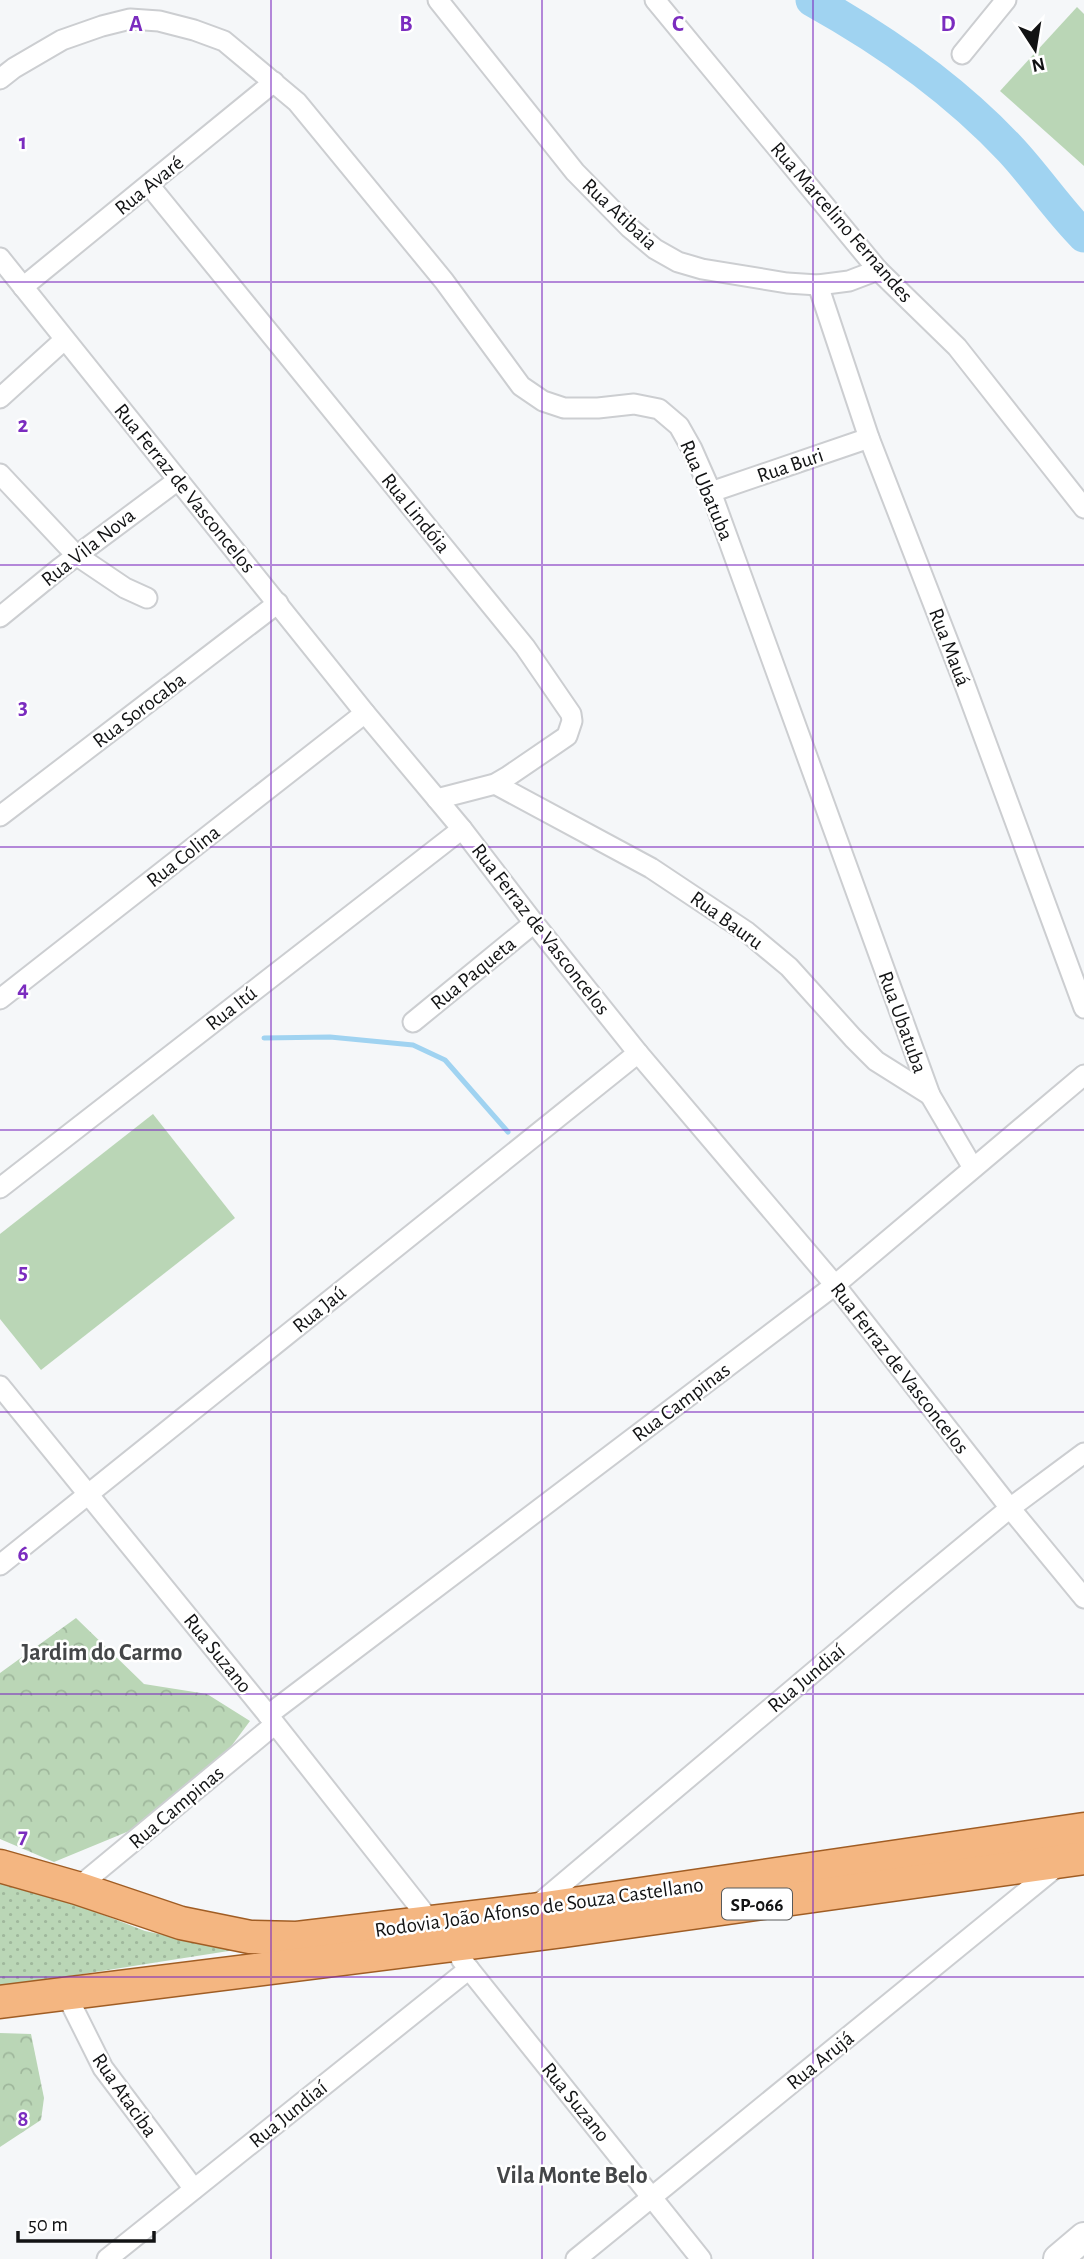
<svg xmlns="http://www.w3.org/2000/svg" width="1084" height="2259" font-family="'Alegreya Sans',sans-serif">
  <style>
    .grass { fill: url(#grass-dots) }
    .forest { fill: url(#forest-crowns) }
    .park { fill: #bad6b6 }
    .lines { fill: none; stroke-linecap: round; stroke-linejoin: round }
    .stream { stroke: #a0d3f1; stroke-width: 5 }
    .river { stroke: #a0d3f1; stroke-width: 33 }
    .street-casing { stroke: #ccced1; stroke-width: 23 }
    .secondary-casing { stroke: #ccced1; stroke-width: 32 }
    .primary-casing { stroke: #a05d24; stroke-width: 35 }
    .street { stroke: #fff; stroke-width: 19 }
    .secondary { stroke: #fff; stroke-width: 28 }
    .primary { stroke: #f4b681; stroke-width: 32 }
    .grid { fill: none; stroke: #7b2cbf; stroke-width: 2; stroke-opacity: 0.55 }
    .labels { text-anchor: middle; stroke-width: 5; stroke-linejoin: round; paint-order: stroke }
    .shield { fill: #fff; stroke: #595a5a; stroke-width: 2 }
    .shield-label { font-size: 19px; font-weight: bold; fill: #121314 }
    .street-label { font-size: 21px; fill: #121314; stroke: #fff }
    .quarter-label { font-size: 24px; font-weight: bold; fill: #444648; stroke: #fff }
    .grid-label { font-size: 23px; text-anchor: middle; font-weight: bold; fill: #7b2cbf; stroke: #fff; stroke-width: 5; stroke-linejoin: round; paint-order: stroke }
  </style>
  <defs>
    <pattern id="grass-dots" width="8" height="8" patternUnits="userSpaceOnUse" patternTransform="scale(1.75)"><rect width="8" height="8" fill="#bad6b6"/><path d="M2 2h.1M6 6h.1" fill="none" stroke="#9fb79c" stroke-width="1.8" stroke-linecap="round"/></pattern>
    <pattern id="forest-crowns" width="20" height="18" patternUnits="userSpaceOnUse" patternTransform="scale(1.75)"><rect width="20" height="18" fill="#bad6b6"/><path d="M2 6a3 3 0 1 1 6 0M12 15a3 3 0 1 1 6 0" fill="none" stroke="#9fb79c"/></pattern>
  </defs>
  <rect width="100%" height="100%" fill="#f5f7f9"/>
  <!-- grass -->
  <path class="grass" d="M0,1878L47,1893L145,1931L235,1950L0,1987Z"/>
  <!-- forest -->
  <g class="forest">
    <path d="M76,1618L144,1684L207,1694L250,1721L212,1772L151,1822L54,1862L0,1839V1673Z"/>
    <path d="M0,2033L31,2034L44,2098L41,2120L0,2147Z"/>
  </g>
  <!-- park -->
  <g class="park">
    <path d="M1077,7L1084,14V166L1000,91Z"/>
    <path d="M153,1114L235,1218L41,1370L0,1319V1234Z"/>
  </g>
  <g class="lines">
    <!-- stream -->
    <path class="stream" d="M264,1038L330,1037L413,1045L445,1060L508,1132"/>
    <!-- river -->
    <path class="river" d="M812,0C884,40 955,90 1011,150C1037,178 1058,210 1084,236"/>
    <defs>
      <g id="street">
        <path d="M438,0L575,172L630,228L655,249L678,262L702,269L787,283L818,285L849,281L878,270"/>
        <path d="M655,0L878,270L957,347L1084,508"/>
        <path d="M962,54L1006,0"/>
        <path d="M0,79L14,68L62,40L102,26L130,19L159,21L194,30L224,41L297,102L444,281L521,386L543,401L564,408H598L634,404L659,409L679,426L692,449L711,492L930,1095L973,1168"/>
        <path d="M149,185L525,647L571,714L572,721L567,736L507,777L495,784L437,799"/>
        <path d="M0,258L365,713L462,829L534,923L638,1053L835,1285L1010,1508L1084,1598"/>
        <path d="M818,285L869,438L963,680L1084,1008"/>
        <path d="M23,287L274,82"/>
        <path d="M0,398L64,340"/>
        <path d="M0,474L76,555L125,588L147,598"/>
        <path d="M711,492L869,438"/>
        <path d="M0,617L60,568L178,480"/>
        <path d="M495,784L651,868L747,932L789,967L853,1038L876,1061L930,1095"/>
        <path d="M0,816L278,603"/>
        <path d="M0,999L365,713"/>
        <path d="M413,1022L534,923"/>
        <path d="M0,1188L462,829"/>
        <path d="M0,1386L268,1715L432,1923"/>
        <path d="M0,1565L638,1053"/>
        <path d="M268,1715L835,1285L1084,1075"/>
        <path d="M77,1888L274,1725"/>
        <path d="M535,1907L906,1594L1010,1508L1084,1453"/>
        <path d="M461,1959L701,2259"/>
        <path d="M66,1994L103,2068L194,2189"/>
        <path d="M107,2259L469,1969"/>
        <path d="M576,2259L1060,1864"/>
      </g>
      <path id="secondary" d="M1058,2259L1084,2237"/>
      <g id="primary">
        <path d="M0,1866L77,1888L181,1923L250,1937L297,1938L532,1910L1084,1829"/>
        <path d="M0,2002L564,1931L1084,1858"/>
      </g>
    </defs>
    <!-- street casing -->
    <use href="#street" class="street-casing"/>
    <!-- secondary casing -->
    <use href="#secondary" class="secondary-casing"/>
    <!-- primary casing -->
    <use href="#primary" class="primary-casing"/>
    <!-- street -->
    <use href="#street" class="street"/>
    <!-- secondary -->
    <use href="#secondary" class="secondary"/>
    <!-- primary -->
    <use href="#primary" class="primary"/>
  </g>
  <!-- grid -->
  <path class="grid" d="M271,0V2259M542,0V2259M813,0V2259M0,282H1084M0,565H1084M0,847H1084M0,1130H1084M0,1412H1084M0,1694H1084M0,1977H1084"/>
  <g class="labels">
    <!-- shield labels -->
    <rect class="shield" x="722" y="1888.5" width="70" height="31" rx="5"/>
    <g class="shield-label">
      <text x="757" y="1911">SP-066</text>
    </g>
    <!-- street labels -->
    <g class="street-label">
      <text transform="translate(149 185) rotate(-39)" y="7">Rua Avaré</text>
      <text transform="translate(620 214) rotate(43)" y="7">Rua Atibaia</text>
      <text transform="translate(842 222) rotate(49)" y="7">Rua Marcelino Fernandes</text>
      <text transform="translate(790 465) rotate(-19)" y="7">Rua Buri</text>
      <text transform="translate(185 488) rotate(51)" y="7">Rua Ferraz de Vasconcelos</text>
      <text transform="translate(707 490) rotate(67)" y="7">Rua Ubatuba</text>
      <text transform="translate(416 513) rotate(51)" y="7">Rua Lindóia</text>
      <text transform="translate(88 547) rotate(-38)" y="7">Rua Vila Nova</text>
      <text transform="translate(950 647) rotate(69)" y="7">Rua Mauá</text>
      <text transform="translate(139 710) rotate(-37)" y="7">Rua Sorocaba</text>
      <text transform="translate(183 856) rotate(-38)" y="7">Rua Colina</text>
      <text transform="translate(727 920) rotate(36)" y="7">Rua Bauru</text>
      <text transform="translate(541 929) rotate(52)" y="7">Rua Ferraz de Vasconcelos</text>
      <text transform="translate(473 973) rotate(-39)" y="7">Rua Paqueta</text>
      <text transform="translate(231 1008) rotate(-38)" y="7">Rua Itú</text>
      <text transform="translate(903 1022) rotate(70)" y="7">Rua Ubatuba</text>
      <text transform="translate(319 1309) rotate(-39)" y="7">Rua Jaú</text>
      <text transform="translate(900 1368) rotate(52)" y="7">Rua Ferraz de Vasconcelos</text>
      <text transform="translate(681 1402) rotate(-37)" y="7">Rua Campinas</text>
      <text transform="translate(218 1653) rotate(51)" y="7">Rua Suzano</text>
      <text transform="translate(806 1678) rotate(-40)" y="7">Rua Jundiaí</text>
      <text transform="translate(176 1807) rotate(-40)" y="7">Rua Campinas</text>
      <text transform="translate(539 1907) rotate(-8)" y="7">Rodovia João Afonso de Souza Castellano</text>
      <text transform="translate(820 2060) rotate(-39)" y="7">Rua Arujá</text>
      <text transform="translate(125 2095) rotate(55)" y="7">Rua Ataciba</text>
      <text transform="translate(576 2102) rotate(51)" y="7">Rua Suzano</text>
      <text transform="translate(288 2114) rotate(-39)" y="7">Rua Jundiaí</text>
    </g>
    <!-- quarter labels -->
    <g class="quarter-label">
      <text x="102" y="1660">Jardim do Carmo</text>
      <text x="572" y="2183">Vila Monte Belo</text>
    </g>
  </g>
  <g class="grid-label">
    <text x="136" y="31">A</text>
    <text x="406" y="31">B</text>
    <text x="678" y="31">C</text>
    <text x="948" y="31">D</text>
    <text x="23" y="149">1</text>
    <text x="23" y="432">2</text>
    <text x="23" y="714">3</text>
    <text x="23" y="996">4</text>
    <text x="23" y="1279">5</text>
    <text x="23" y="1561">6</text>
    <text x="23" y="1843">7</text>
    <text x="23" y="2126">8</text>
  </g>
  <!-- north arrow -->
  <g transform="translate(1035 49) rotate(168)" stroke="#ffffff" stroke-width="5" paint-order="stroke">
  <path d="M0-5L12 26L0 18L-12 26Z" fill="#121314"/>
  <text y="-10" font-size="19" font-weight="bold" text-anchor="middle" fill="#121314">N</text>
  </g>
  <!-- scale -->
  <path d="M18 2231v10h136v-10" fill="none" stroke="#121314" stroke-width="3.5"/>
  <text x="28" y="2231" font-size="21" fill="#121314" stroke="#ffffff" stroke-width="5" paint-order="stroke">50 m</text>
</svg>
